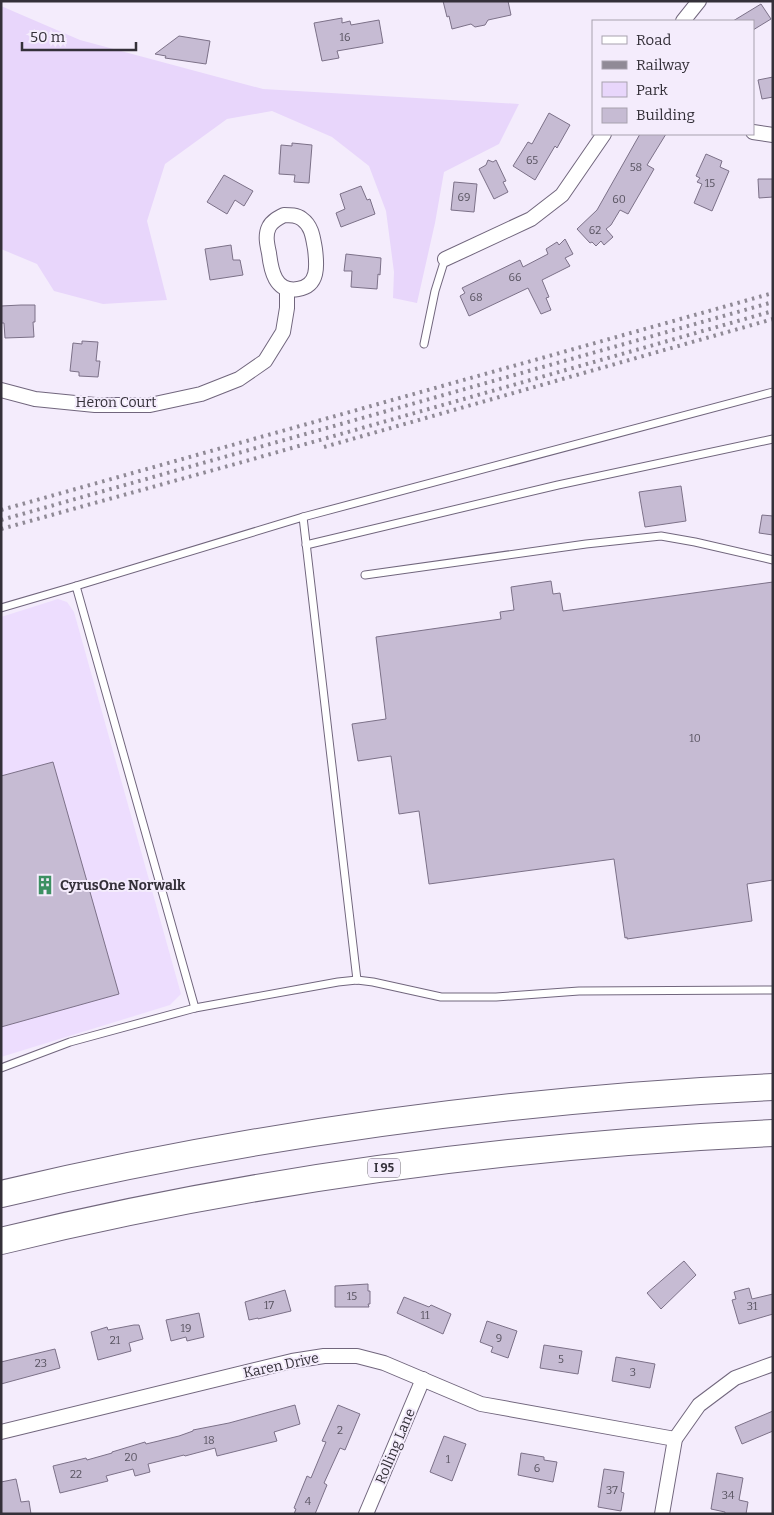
<svg xmlns="http://www.w3.org/2000/svg" width="774" height="1515" font-family="Bitter,serif">
  <style>
    .built { fill: #edddfe }
    .green { fill: #e8d6fb }
    .building { fill: #c6bbd3; stroke: #7c7188 }
    .lines { fill: none; stroke-linecap: round; stroke-linejoin: round }
    .service-casing { stroke: #71667d; stroke-width: 9 }
    .minor-casing { stroke: #71667d; stroke-width: 16 }
    .motorway-casing { stroke: #71667d; stroke-width: 28 }
    .service { stroke: #fff; stroke-width: 7 }
    .minor { stroke: #fff; stroke-width: 14 }
    .motorway { stroke: #fff; stroke-width: 26 }
    .rail { stroke: #908a96; stroke-width: 4; stroke-dasharray: 2.5 5; stroke-linecap: butt }
    .labels { text-anchor: middle; stroke-width: 4; stroke-linejoin: round; paint-order: stroke }
    .number-label { font-size: 11px; fill: #585360 }
    .shield { fill: #f4ecfc; stroke: #6e6874; stroke-width: 1 }
    .shield-label { font-size: 12px; font-weight: bold; fill: #343039 }
    .street-label { font-size: 14px; fill: #343039; stroke: #f4ecfc }
    .poi-label { font-size: 14px; font-weight: bold; fill: #343039; stroke: #f4ecfc; text-anchor: start }
  </style>
  <rect width="100%" height="100%" fill="#f4ecfc"/>
  <!-- built -->
  <path class="built" d="M58,599L67,602L74,612L181,994L170,1005L1,1057V617Z"/>
  <!-- green -->
  <path class="green" d="M1,6L80,40L263,89L519,104L499,144L444,172L435,223L417,303L393,298L394,272L386,211L369,166L332,137L272,111L227,119L165,164L147,221L167,300L103,304L54,291L37,264L1,249Z"/>
  <!-- building -->
  <g class="building">
    <path d="M443,1H508L511,15L488,20L485,25L475,27L471,24L452,29L449,16L447,17Z"/>
    <path d="M761,4L771,19L753,30V21H733Z"/>
    <path d="M342,18V23L350,21L351,25L379,20L383,43L337,51L339,58L322,61L314,23Z"/>
    <path d="M179,36L210,41L206,64L165,58L166,56L155,54Z"/>
    <path d="M773,77V97L762,99L758,80Z"/>
    <path d="M549,113L570,125L557,148L555,146L535,180L513,166L528,142L532,144Z"/>
    <path d="M640,134H666L647,165L654,169L628,214L620,210L611,225L606,229L613,237L604,245L601,241L596,246L592,242L590,243L577,229L597,210Z"/>
    <path d="M292,143L312,145L309,183L294,182L295,175L279,174L281,145L292,146Z"/>
    <path d="M706,154L722,161L720,167L729,171L712,211L694,203L702,184L697,182L700,178L696,176Z"/>
    <path d="M488,160L493,162L496,160L506,181L503,182L508,192L494,199L479,169L486,165Z"/>
    <path d="M224,175L253,191L244,206L235,200L227,214L207,202Z"/>
    <path d="M758,179H773V197L759,198Z"/>
    <path d="M454,182L477,184L474,212L451,210Z"/>
    <path d="M361,186L367,200L370,199L375,214L341,227L336,213L345,209L340,194Z"/>
    <path d="M565,239L573,254L565,258L570,266L542,280L549,297L546,298L551,310L541,314L528,288L469,316L460,296L465,293L462,288L520,260L523,267L548,254L546,249L557,242L559,245Z"/>
    <path d="M231,245L233,260H240L243,275L210,280L205,249Z"/>
    <path d="M346,254L381,258L380,275L378,274L377,289L351,287L352,271H344Z"/>
    <path d="M21,305H35V322H33L34,337L5,338L4,323H1V306Z"/>
    <path d="M82,341L98,342L96,361H100L98,377L79,376V372L70,371L73,343L82,344Z"/>
    <path d="M681,486L686,521L645,527L639,492Z"/>
    <path d="M762,515L773,516V535L759,533Z"/>
    <path d="M551,581L553,594L560,593L563,611L773,582V880L747,884L752,921L627,939V937L625,938L614,859L429,884L419,811L399,814L391,756L358,761L352,724L386,719L376,637L501,619L500,612L514,610L511,587Z"/>
    <path d="M53,762L119,994L1,1027V776Z"/>
    <path d="M684,1261L696,1275L661,1309L647,1293Z"/>
    <path d="M368,1284V1291H370V1304H368L369,1307H335V1286Z"/>
    <path d="M749,1288L752,1299L773,1294V1314L739,1324L732,1300L736,1299L734,1292Z"/>
    <path d="M285,1290L291,1311L258,1319V1318L249,1320L245,1302Z"/>
    <path d="M404,1297L429,1307L431,1305L451,1314L443,1334L397,1313Z"/>
    <path d="M199,1313L204,1337L187,1341L186,1337L171,1341L166,1320Z"/>
    <path d="M487,1321L517,1331L508,1358L491,1352L493,1347L480,1342Z"/>
    <path d="M134,1325H139L143,1339L129,1343L131,1351L98,1360L91,1332L107,1327L108,1330Z"/>
    <path d="M544,1345L582,1351L578,1374L540,1368Z"/>
    <path d="M55,1349L60,1368L1,1384V1362Z"/>
    <path d="M616,1357L655,1364L650,1388L612,1381Z"/>
    <path d="M295,1405L300,1424L274,1432L277,1441L217,1456L215,1448L185,1456L184,1455L148,1464L150,1472L135,1476L133,1469L106,1476L108,1481L60,1493L53,1466L86,1458L87,1460L112,1453V1452L145,1442L146,1444L179,1436L193,1431V1430L229,1423Z"/>
    <path d="M338,1405L360,1414L345,1450L340,1448L324,1483L327,1485L315,1514H294L296,1509L294,1508L307,1476L311,1478L326,1442L322,1441Z"/>
    <path d="M773,1411V1431L742,1444L735,1427Z"/>
    <path d="M444,1436L466,1444L452,1481L430,1472Z"/>
    <path d="M521,1453L544,1457V1460L557,1462L553,1482L518,1475Z"/>
    <path d="M604,1469L624,1472L621,1492L624,1493L621,1511L598,1507Z"/>
    <path d="M717,1473L743,1478L739,1500L748,1502L746,1514H725V1512L711,1509Z"/>
    <path d="M16,1479L21,1502L29,1501L31,1514H1V1482Z"/>
  </g>
  <g class="lines">
    <defs>
      <g id="service">
        <path d="M424,344L435,291L445,259"/>
        <path d="M303,517L773,392"/>
        <path d="M306,545L558,485L773,439"/>
        <path d="M365,575L586,544L661,536L695,542L773,560"/>
        <path d="M76,586L303,517L357,980"/>
        <path d="M1,608L76,586L195,1008"/>
        <path d="M1,1068L70,1042L195,1008L338,982L357,980L373,982L441,997H496L579,991L773,990"/>
      </g>
      <g id="minor">
        <path d="M683,21L699,1"/>
        <path d="M753,132L773,135"/>
        <path d="M284,215C290,215 297,215 302,219C312,226 313,238 315,249C317,265 319,286 298,289C275,293 271,270 269,253C267,244 265,235 269,227C272,221 278,218 284,215Z"/>
        <path d="M445,259L531,219L562,195L604,134"/>
        <path d="M1,390L35,399L95,405H150L201,394L239,379L265,361L283,332L287,308V289"/>
        <path d="M1,1432L292,1361L324,1356H357L384,1363L481,1404L675,1439"/>
        <path d="M366,1514L423,1379"/>
        <path d="M662,1514L675,1439L699,1405L735,1378L773,1364"/>
      </g>
      <g id="motorway">
        <path d="M1,1194C255,1134 513,1099 773,1087"/>
        <path d="M1,1241C254,1179 513,1145 773,1133"/>
      </g>
    </defs>
    <!-- service casing -->
    <use href="#service" class="service-casing"/>
    <!-- minor casing -->
    <use href="#minor" class="minor-casing"/>
    <!-- motorway casing -->
    <use href="#motorway" class="motorway-casing"/>
    <!-- service -->
    <use href="#service" class="service"/>
    <!-- minor -->
    <use href="#minor" class="minor"/>
    <!-- motorway -->
    <use href="#motorway" class="motorway"/>
    <!-- rail -->
    <g class="rail">
      <path d="M324,447L773,319"/>
      <path d="M1,510L773,293"/>
      <path d="M1,520L773,302"/>
      <path d="M1,529L246,461L773,311"/>
    </g>
  </g>
  <!-- icons -->
  <defs>
    <symbol id="building-bare" viewBox="-9 -9 18 18"><path d="M-4-6H4V6H1V3H-1V6H-4ZM-2.5-4.3h1.7v1.8h-1.7ZM.8-4.3h1.7v1.8H.8ZM-2.5-1h1.7V.8h-1.7ZM.8-1h1.7V.8H.8Z" fill="#3c9062" stroke="#f4ecfc" stroke-width="2.5" paint-order="stroke"/></symbol>
  </defs>
  <g fill-rule="evenodd">
    <use href="#building-bare" x="31" y="871" width="28" height="28"/>
  </g>
  <g class="labels">
    <!-- number labels -->
    <g class="number-label">
      <text x="345" y="41">16</text>
      <text x="532" y="164">65</text>
      <text x="636" y="171">58</text>
      <text x="710" y="187">15</text>
      <text x="464" y="201">69</text>
      <text x="619" y="203">60</text>
      <text x="595" y="234">62</text>
      <text x="515" y="281">66</text>
      <text x="476" y="301">68</text>
      <text x="695" y="742">10</text>
      <text x="352" y="1300">15</text>
      <text x="269" y="1309">17</text>
      <text x="752" y="1310">31</text>
      <text x="425" y="1319">11</text>
      <text x="186" y="1332">19</text>
      <text x="499" y="1342">9</text>
      <text x="115" y="1344">21</text>
      <text x="561" y="1363">5</text>
      <text x="41" y="1367">23</text>
      <text x="633" y="1376">3</text>
      <text x="340" y="1434">2</text>
      <text x="209" y="1444">18</text>
      <text x="131" y="1461">20</text>
      <text x="448" y="1463">1</text>
      <text x="537" y="1472">6</text>
      <text x="76" y="1478">22</text>
      <text x="612" y="1494">37</text>
      <text x="728" y="1499">34</text>
      <text x="308" y="1505">4</text>
    </g>
    <!-- shield labels -->
    <rect class="shield" x="368" y="1158.5" width="32" height="19" rx="4"/>
    <g class="shield-label">
      <text x="384" y="1172">I 95</text>
    </g>
    <!-- street labels -->
    <g class="street-label">
      <text x="116" y="407">Heron Court</text>
      <text transform="translate(281 1365) rotate(-12)" y="5">Karen Drive</text>
      <text transform="translate(395 1446) rotate(-67)" y="5">Rolling Lane</text>
    </g>
    <!-- poi labels -->
    <g class="poi-label">
      <text x="60" y="890">CyrusOne Norwalk</text>
    </g>
  </g>
  <!-- border -->
  <rect width="774" height="1515" fill="none" stroke="#343039" stroke-width="5"/>
  <!-- legend -->
  <rect x="592" y="20" width="162" height="115" fill="#f4ecfc" stroke="#a7a1ae"/>
  <rect x="602" y="36" width="25" height="8" fill="#ffffff" stroke="#a7a1ae"/>
  <text x="636" y="45" font-size="15" fill="#343039">Road</text>
  <rect x="602" y="61" width="25" height="8" fill="#908a96" stroke="#a7a1ae"/>
  <text x="636" y="70" font-size="15" fill="#343039">Railway</text>
  <rect x="602" y="82" width="25" height="15" fill="#e8d6fb" stroke="#a7a1ae"/>
  <text x="636" y="95" font-size="15" fill="#343039">Park</text>
  <rect x="602" y="108" width="25" height="15" fill="#c6bbd3" stroke="#a7a1ae"/>
  <text x="636" y="120" font-size="15" fill="#343039">Building</text>
  <!-- scale -->
  <path d="M22 42v8h114v-8" fill="none" stroke="#343039" stroke-width="2.5"/>
  <text x="30" y="42" font-size="15" fill="#343039" stroke="#f4ecfc" stroke-width="4" paint-order="stroke">50 m</text>
</svg>
